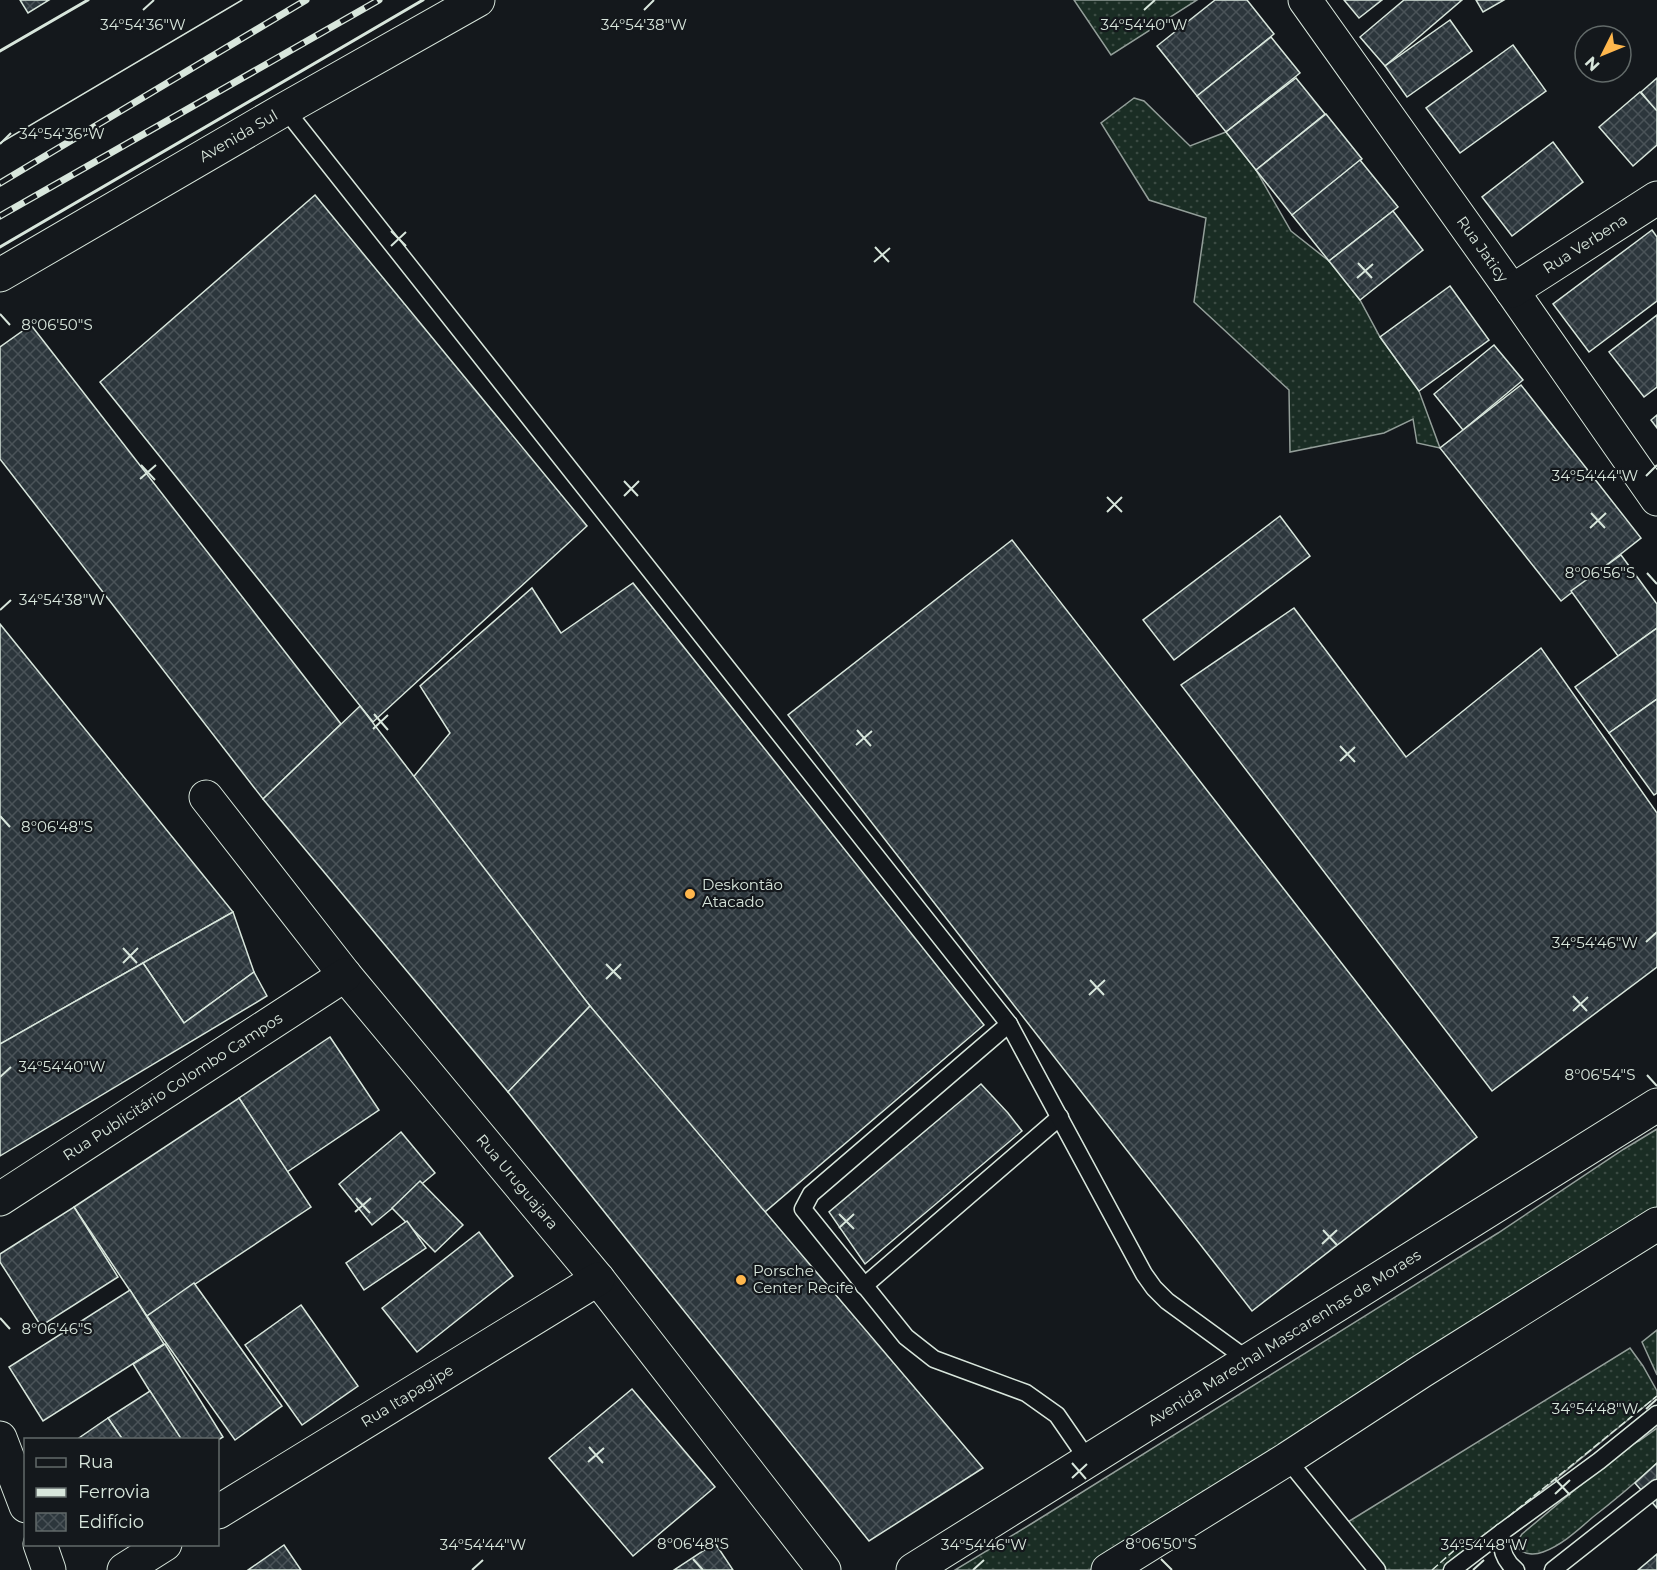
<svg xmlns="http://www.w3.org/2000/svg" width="1657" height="1570" font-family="Montserrat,sans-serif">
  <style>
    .grass { fill: url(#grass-dots); stroke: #939e99; stroke-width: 1.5 }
    .building { fill: url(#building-cross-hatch); stroke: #d8e6dc; stroke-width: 1.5 }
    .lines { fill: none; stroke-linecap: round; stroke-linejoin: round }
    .service-casing { stroke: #d8e6dc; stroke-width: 19 }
    .minor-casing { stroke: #d8e6dc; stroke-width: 35 }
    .trunk-casing { stroke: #d8e6dc; stroke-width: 35 }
    .service { stroke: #14181c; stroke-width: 16 }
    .minor { stroke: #14181c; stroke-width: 33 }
    .trunk { stroke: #14181c; stroke-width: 33 }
    .tram { stroke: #d8e6dc; stroke-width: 1.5 }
    .rail-casing { stroke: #d8e6dc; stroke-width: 7 }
    .rail { stroke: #14181c; stroke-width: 4.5; stroke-dasharray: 14; stroke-linecap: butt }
    .fence { stroke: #d8e6dc; stroke-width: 1.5; stroke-dasharray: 8 3; stroke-linecap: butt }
    .wall { stroke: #d8e6dc; stroke-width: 3 }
    .ticks { fill: none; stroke: #d8e6dc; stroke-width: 2 }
    .poi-dot { fill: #ffb74d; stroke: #14181c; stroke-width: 2 }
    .labels { text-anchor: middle; stroke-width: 4.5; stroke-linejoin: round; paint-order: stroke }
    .street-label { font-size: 15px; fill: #d8e6dc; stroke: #14181c }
    .poi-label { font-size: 15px; fill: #d8e6dc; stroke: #14181c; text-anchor: start }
    .ticks-label { font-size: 15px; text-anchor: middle; fill: #d8e6dc; stroke: #14181c; stroke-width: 4.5; stroke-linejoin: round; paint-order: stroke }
  </style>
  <defs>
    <pattern id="grass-dots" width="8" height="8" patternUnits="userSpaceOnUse" patternTransform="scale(1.5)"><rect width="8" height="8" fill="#1a2d24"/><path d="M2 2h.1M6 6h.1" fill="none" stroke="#3b4b43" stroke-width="1.8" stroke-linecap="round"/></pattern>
    <pattern id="building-cross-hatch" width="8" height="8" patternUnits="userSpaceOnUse" patternTransform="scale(1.5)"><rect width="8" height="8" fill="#2c363c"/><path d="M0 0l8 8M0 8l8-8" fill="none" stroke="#4a5358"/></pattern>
  </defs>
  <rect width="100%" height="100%" fill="#14181c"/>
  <!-- grass -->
  <g class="grass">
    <path d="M1074,0H1197L1111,55Z"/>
    <path d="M1134,98L1144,101L1190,146L1226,132L1256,170L1291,231L1329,261L1360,300L1380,337L1419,391L1440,448L1417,443L1413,419L1384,433L1290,452L1289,390L1194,302L1206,218L1149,200L1101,123Z"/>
    <path d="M1657,1129V1215L1090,1570H955L1031,1524L1498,1233L1624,1149Z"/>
    <path d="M1657,1330V1375L1642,1342Z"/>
    <path d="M1630,1348L1643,1366L1657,1391V1396L1445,1570H1385L1343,1525Z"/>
    <path d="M1657,1428V1463C1636,1482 1615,1500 1593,1517C1578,1530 1562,1545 1543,1552C1535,1555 1524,1555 1518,1548V1540L1522,1534L1627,1446L1639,1441Z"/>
  </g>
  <!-- building -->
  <g class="building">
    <path d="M20,0H49L28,13Z"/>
    <path d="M1215,0H1247L1274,34L1197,96L1157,46Z"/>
    <path d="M1344,0H1382L1359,18Z"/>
    <path d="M1404,0H1462L1385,66L1360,37Z"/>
    <path d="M1476,0H1504L1483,12Z"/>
    <path d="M1450,20L1472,51L1407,97L1385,66Z"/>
    <path d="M1271,37L1300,73L1226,132L1197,96Z"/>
    <path d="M1513,45L1546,91L1460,153L1426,108Z"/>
    <path d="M1296,78L1325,114L1256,170L1226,132Z"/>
    <path d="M1657,78V112L1641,92Z"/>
    <path d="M1640,92L1657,111V145L1633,166L1599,127Z"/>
    <path d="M1326,114L1362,159L1292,215L1256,170Z"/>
    <path d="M1553,142L1583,182L1512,236L1482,197Z"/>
    <path d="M1360,160L1398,207L1329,261L1292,215Z"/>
    <path d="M315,195L587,526L373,722L100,382Z"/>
    <path d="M1393,211L1423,250L1360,300L1329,261Z"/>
    <path d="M1652,230L1657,237V301L1589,352L1553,304Z"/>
    <path d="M1450,286L1489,340L1419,391L1380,337Z"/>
    <path d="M1657,315V387L1644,397L1609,352Z"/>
    <path d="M31,325L341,724L263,799L0,459V347Z"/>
    <path d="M1494,345L1523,380L1463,430L1434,394Z"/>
    <path d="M1521,385L1641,538L1561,601L1440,448Z"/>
    <path d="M1657,415V428L1651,420Z"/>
    <path d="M1280,516L1310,556L1174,660L1143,620Z"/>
    <path d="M1012,540L1477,1137L1252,1311L788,715Z"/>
    <path d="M1621,555L1657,604V628L1618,656L1571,591Z"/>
    <path d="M633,583L984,1025L759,1217L410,781L450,733L420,686L532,588L561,633Z"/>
    <path d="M1294,608L1406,757L1541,648L1657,813V967L1492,1091L1181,685Z"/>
    <path d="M0,624L233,912L0,1044Z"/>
    <path d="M1657,628V699L1609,733L1575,687Z"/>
    <path d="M1657,699V793L1654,795L1609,733Z"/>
    <path d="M360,706L590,1006L508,1092L263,799Z"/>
    <path d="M233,912L254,972L184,1023L143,963Z"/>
    <path d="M143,963L184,1023L254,972L267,996L0,1156V1044Z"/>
    <path d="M590,1006L983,1468L869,1541L508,1092Z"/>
    <path d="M330,1037L379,1110L287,1172L239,1098Z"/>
    <path d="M981,1084L1008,1113L1022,1131L865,1264L829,1212Z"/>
    <path d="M239,1098L311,1207L147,1316L74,1207Z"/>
    <path d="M401,1132L435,1173L372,1225L339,1184Z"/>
    <path d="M420,1181L463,1225L435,1252L392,1208Z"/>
    <path d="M74,1207L118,1277L41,1326L0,1262V1254Z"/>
    <path d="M407,1221L426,1248L364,1290L346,1263Z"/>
    <path d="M479,1232L513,1276L417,1352L382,1308Z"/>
    <path d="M194,1283L282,1406L235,1440L147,1316Z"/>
    <path d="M130,1290L164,1344L43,1421L9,1367Z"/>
    <path d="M301,1305L358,1386L302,1425L245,1345Z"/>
    <path d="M165,1344L223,1437L218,1440H180L133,1364Z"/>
    <path d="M632,1389L715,1487L633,1556L549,1458Z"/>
    <path d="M150,1391L182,1440H123L108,1418Z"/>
    <path d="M108,1418L123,1440H76Z"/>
    <path d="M1657,1463V1508L1635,1483Z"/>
    <path d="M715,1543L733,1570H674Z"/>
    <path d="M284,1545L301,1570H248Z"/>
    <path d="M1657,1554V1570H1638Z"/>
  </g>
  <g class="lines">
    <defs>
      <g id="service">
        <path d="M285,109L1009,1024"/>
        <path d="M864,1286L1060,1117"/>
        <path d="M1287,1459L1377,1570"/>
        <path d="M1088,1460L1057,1415L1026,1393L934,1359L906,1337L803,1209L811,1194L1009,1024L1144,1274L1154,1288L1167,1301L1248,1360"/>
        <path d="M1502,1532C1500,1547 1503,1560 1516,1570"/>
        <path d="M1452,1570L1502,1532L1599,1461L1657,1414"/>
        <path d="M1553,1570L1657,1488"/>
      </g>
      <g id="minor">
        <path id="s1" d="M1305,0L1512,291L1657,499"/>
        <path id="s2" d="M0,275L285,109L478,0"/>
        <path id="s3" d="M1512,291L1657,198"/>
        <path id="s4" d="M206,797L345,975L598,1279L824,1570"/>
        <path id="s5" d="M0,1199L345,975"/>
        <path d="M0,1438L26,1506"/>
        <path id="s6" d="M218,1512L598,1279"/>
        <path d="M40,1544L49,1570"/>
        <path d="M124,1570L165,1544"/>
      </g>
      <g id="trunk">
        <path id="s7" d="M913,1570L1657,1105"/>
        <path d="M1108,1570L1287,1459L1422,1371L1657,1224"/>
      </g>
    </defs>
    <!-- service casing -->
    <use href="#service" class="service-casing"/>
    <!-- minor casing -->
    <use href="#minor" class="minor-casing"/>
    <!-- trunk casing -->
    <use href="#trunk" class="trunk-casing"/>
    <!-- service -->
    <use href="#service" class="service"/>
    <!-- minor -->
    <use href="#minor" class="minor"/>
    <!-- trunk -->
    <use href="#trunk" class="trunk"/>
    <!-- tram -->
    <path class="tram" d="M0,143L242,0"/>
    <defs>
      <g id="rail">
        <path d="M0,183L306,0"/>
        <path d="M0,216L379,0"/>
      </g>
    </defs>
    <!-- rail casing -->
    <use href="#rail" class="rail-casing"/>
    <!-- rail -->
    <use href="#rail" class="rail"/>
    <!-- fence -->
    <g class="fence">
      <path d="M1508,1517L1657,1396"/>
      <path d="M1432,1570L1458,1547L1476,1544"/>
    </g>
    <!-- wall -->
    <g class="wall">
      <path d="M0,51L88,0"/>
      <path d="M0,247L423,0"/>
    </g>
  </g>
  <!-- ticks -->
  <path class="ticks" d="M143,10L154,0M644,10L654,0M1144,10L1155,0M0,144L11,133M391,231L406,246M391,246L406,232M875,247L889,262M874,262L890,248M1358,263L1372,278M1357,278L1373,264M0,314L10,325M141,465L155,480M1646,476L1657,465M140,479L156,465M624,481L638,496M624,496L639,481M1107,497L1122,512M1107,512L1122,497M1591,513L1605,528M1590,528L1606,513M1647,573L1657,584M0,610L11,600M374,714L388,730M373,729L388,715M857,730L871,746M856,745L872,731M1340,746L1355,762M1340,761L1355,747M0,816L10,827M1646,942L1657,932M123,948L137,963M123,963L138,948M606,964L621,979M606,979L621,964M1090,980L1104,995M1089,995L1105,980M1573,996L1587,1011M1573,1011L1588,997M1647,1075L1657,1086M0,1077L11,1067M356,1198L370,1213M355,1212L371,1198M839,1214L854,1229M839,1228L854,1214M1323,1230L1337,1245M1322,1244L1337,1230M0,1318L10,1329M1646,1409L1657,1399M589,1447L603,1463M588,1462L604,1448M1072,1463L1086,1479M1072,1478L1087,1464M1555,1479L1570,1495M1555,1494L1570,1480M693,1559L703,1570M1161,1559L1172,1570M472,1570L483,1560M973,1570L984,1560M1473,1570L1484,1560"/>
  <!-- markers -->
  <g class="poi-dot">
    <circle cx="690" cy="894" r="6"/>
    <circle cx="741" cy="1280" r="6"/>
  </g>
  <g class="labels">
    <!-- street labels -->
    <g class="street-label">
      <text dy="5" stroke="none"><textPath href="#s2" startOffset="276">Avenida Sul</textPath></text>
      <text dy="5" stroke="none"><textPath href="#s3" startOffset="87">Rua Verbena</textPath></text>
      <text dy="5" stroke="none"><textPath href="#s1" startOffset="306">Rua Jaticy</textPath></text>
      <text dy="5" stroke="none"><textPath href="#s5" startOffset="206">Rua Publicitário Colombo Campos</textPath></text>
      <text dy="5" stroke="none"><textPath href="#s4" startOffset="495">Rua Uruguajara</textPath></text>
      <text dy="5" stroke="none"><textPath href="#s7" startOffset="438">Avenida Marechal Mascarenhas de Moraes</textPath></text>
      <text dy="5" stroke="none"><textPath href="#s6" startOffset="222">Rua Itapagipe</textPath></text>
    </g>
    <!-- poi labels -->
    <g class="poi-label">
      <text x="702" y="890">Deskontão<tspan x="702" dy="17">Atacado</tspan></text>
      <text x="753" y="1276">Porsche<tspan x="753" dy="17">Center Recife</tspan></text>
    </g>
  </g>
  <g class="ticks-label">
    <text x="143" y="30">34°54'36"W</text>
    <text x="644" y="30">34°54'38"W</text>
    <text x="1144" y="30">34°54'40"W</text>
    <text x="62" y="139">34°54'36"W</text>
    <text x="57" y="330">8°06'50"S</text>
    <text x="1595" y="481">34°54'44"W</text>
    <text x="1600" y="578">8°06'56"S</text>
    <text x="62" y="605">34°54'38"W</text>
    <text x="57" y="832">8°06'48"S</text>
    <text x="1595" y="948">34°54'46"W</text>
    <text x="62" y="1072">34°54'40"W</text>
    <text x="1600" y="1080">8°06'54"S</text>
    <text x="57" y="1334">8°06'46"S</text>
    <text x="1595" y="1414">34°54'48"W</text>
    <text x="693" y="1549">8°06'48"S</text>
    <text x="1161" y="1549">8°06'50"S</text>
    <text x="483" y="1550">34°54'44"W</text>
    <text x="984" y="1550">34°54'46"W</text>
    <text x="1484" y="1550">34°54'48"W</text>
  </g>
  <!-- legend -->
  <rect x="24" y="1438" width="195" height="108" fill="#14181c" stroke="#626a69" stroke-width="1.5"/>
  <rect x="36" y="1458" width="30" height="9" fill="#14181c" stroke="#626a69" stroke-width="1.5"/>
  <text x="78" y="1468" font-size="18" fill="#d8e6dc">Rua</text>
  <rect x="36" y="1488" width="30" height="9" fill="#d8e6dc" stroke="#626a69" stroke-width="1.5"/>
  <text x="78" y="1498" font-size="18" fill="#d8e6dc">Ferrovia</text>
  <rect x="36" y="1513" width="30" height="18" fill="url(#building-cross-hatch)" stroke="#626a69" stroke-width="1.5"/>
  <text x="78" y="1528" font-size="18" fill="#d8e6dc">Edifício</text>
  <!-- north arrow -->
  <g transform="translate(1603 54) rotate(227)"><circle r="28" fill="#14181c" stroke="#626a69" stroke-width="1.5"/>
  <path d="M0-4.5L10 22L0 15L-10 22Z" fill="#ffb74d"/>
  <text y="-9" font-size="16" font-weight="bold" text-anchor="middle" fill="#d8e6dc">N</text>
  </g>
</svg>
